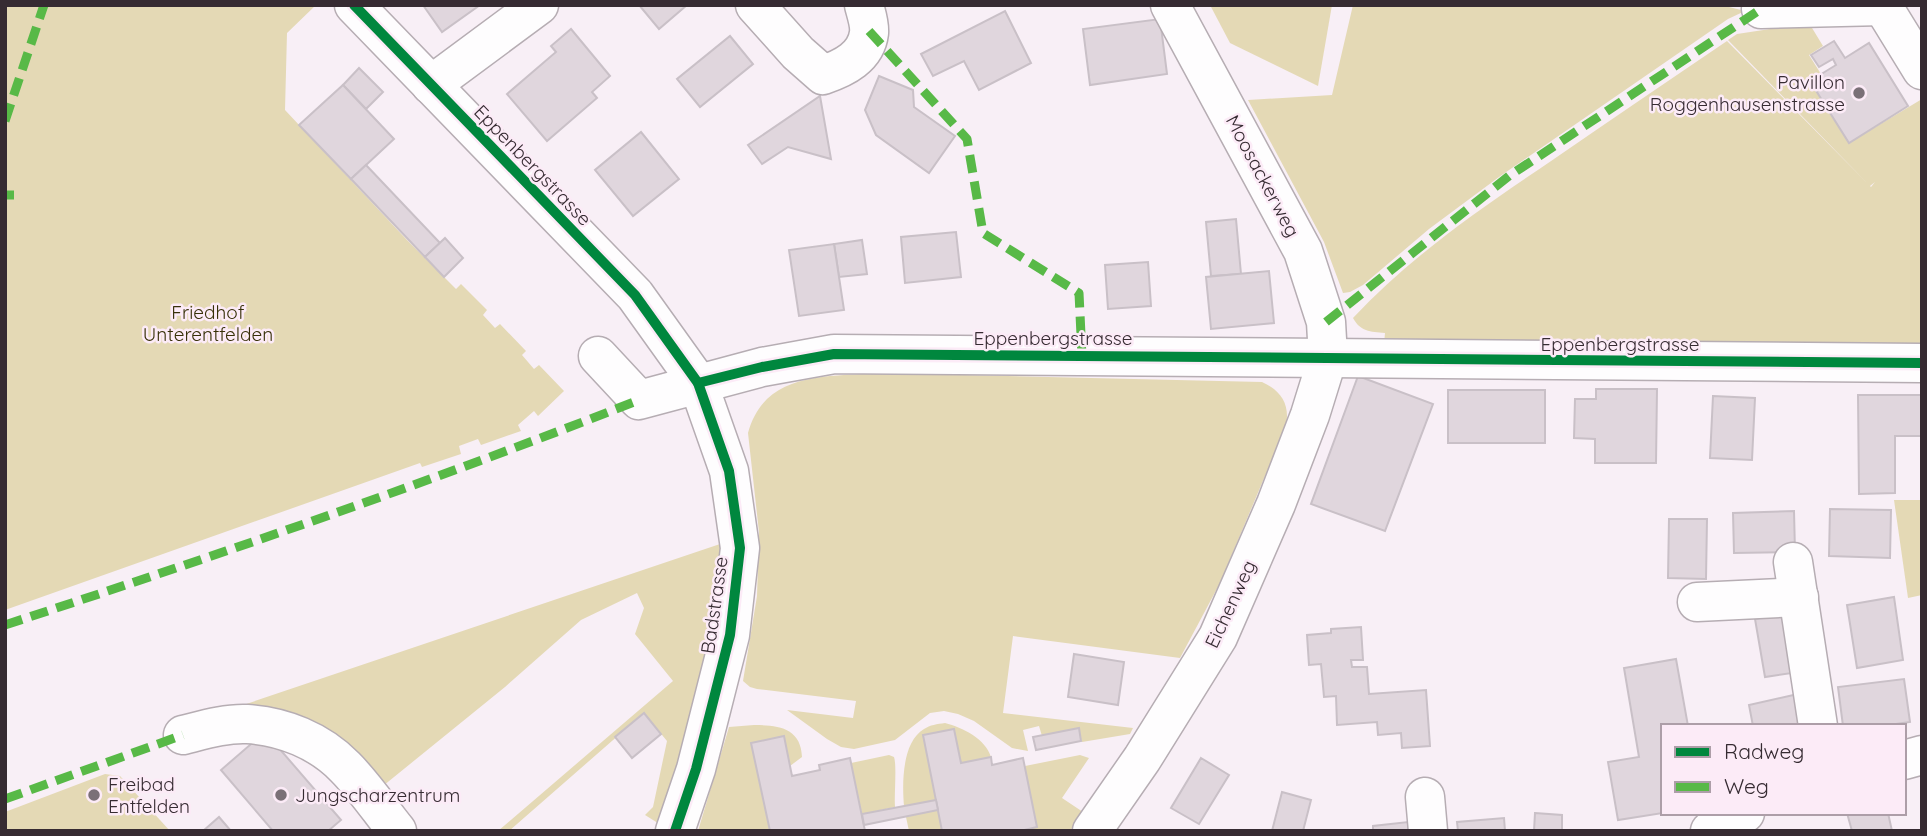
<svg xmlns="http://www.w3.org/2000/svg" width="1927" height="836" font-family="Quicksand,sans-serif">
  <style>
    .green { fill: #e4d9b5 }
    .building { fill: #e0d6dd; stroke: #c9c0c7; stroke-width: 2 }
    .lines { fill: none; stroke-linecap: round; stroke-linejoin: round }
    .minor-casing { stroke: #b6adb3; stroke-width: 41 }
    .minor { stroke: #fefdfe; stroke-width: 38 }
    .quiet { stroke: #58b947; stroke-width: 9; stroke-dasharray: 18 9; stroke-linecap: butt }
    .cycleway-casing { stroke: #fcebf7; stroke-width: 15 }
    .cycleway { stroke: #00873e; stroke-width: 10 }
    .poi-dot { fill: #7a7077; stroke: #fcebf7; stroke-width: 2.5 }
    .labels { text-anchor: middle; stroke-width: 5; stroke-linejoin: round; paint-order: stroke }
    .poi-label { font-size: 19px; fill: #362b32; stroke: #fcebf7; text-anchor: start }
    .street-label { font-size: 19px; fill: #362b32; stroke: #fcebf7 }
    .park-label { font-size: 19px; fill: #373008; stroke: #fcebf7 }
  </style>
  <rect width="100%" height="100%" fill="#f8eff6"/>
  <!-- green -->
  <g class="green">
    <path d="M5,5H316L287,33L285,110L407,240L456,289L461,284L487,310L483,315L495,328L500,324L526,351L522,355L534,369L539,365L564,391L538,416L534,411L518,425L521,431L481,445L478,439L459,446L461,454L422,467L420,463L5,610Z"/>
    <path d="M1210,5H1332L1318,86L1230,43Z"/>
    <path d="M1353,5H1721L1745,11L1728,19L1499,177L1429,229L1363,285L1350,292L1343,293L1324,242L1248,100L1332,95Z"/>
    <path d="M1809,23L1823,46L1809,55L1821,74L1810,81L1849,143L1922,99V349L1384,344L1385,333C1370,332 1360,331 1353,318C1412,255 1483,207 1554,159C1611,120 1669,80 1727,41L1871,187L1875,182L1870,186L1728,40L1737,34Z"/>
    <path d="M879,373L1262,382C1282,391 1290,405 1286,426L1220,583L1180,658L1013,636L1003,713L1133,728L1130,734L1082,742L1078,729L1042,736L1039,726L1023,730L1028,751L1012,748L974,721L958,714L944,711L930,713L895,740L854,749L841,747L827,739L787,710L853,718L856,701L757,689L750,687L743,681L757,596L759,532L748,433C765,371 826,377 879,373Z"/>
    <path d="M1894,500H1922V595L1908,598Z"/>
    <path d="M723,543L716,615L661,825L645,815L653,807L667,741L644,713L509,831H498L673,681L635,634L644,608L637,593L581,620L505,687L378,790L351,757L181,726Z"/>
    <path d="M945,723C963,728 985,738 991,757L961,763L954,729L923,735L936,800L904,806C902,783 902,742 924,729C930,725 937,724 945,723Z"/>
    <path d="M754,725C779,725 801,728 802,757L790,766L784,736L751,743L770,831H698L729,727Z"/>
    <path d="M889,755L894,757C897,766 894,795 895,807L862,814L851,763Z"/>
    <path d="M1080,755L1089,758L1062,798L1083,812L1070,831H1020L1037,827L1025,766Z"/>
    <path d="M105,774L120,776L170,831H5V812Z"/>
    <path d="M938,810L942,831H909L906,817Z"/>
  </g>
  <!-- building -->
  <g class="building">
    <path d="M423,5H480L442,32Z"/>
    <path d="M639,5H687L659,29Z"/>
    <path d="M1005,11L1031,63L979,90L964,61L933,76L921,54Z"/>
    <path d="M1160,19L1167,74L1090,85L1083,29Z"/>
    <path d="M571,29L610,76L592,92L597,98L547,141L507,94L556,52L551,46Z"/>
    <path d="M730,36L753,64L700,107L677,79Z"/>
    <path d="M1834,41L1845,58L1869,43L1908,106L1849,143L1810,81L1836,65L1833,59L1819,67L1811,55Z"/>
    <path d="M359,68L383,92L366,109L343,85Z"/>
    <path d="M879,76L913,90L914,107L955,136L929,173L876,135L865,110Z"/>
    <path d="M343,85L394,139L351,179L299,125Z"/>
    <path d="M820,96L831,159L788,147L762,164L748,145Z"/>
    <path d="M641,132L679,179L633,216L595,170Z"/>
    <path d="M366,165L440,243L425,257L351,179Z"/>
    <path d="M1236,219L1241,274L1211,276L1206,222Z"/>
    <path d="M956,232L961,277L905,283L901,237Z"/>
    <path d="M445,238L463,258L444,277L425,257Z"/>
    <path d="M862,240L867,274L839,277L834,244Z"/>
    <path d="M834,244L844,310L799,316L789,250Z"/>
    <path d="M1148,262L1151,306L1108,309L1105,265Z"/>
    <path d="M1269,271L1274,323L1211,329L1206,277Z"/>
    <path d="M1358,376L1433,404L1385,531L1311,504Z"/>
    <path d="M1596,389H1657L1656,463H1595V439L1574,438L1575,399H1596Z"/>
    <rect x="1448" y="390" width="97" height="53"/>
    <path d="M1858,395H1922V436H1895V493L1859,494Z"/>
    <path d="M1713,396L1755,398L1752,460L1710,458Z"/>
    <path d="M1830,509L1891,510L1890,558L1829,556Z"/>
    <path d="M1794,511L1795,552L1734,553L1733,513Z"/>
    <path d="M1669,519H1707L1706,579L1668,578Z"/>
    <path d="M1894,597L1903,660L1857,668L1847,605Z"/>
    <path d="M1789,613L1799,672L1765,677L1755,619Z"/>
    <path d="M1361,627L1363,660H1351L1352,667H1367L1369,694L1426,690L1430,746L1402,748L1401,733L1378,735L1377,722L1337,725L1336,696L1324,697L1321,664L1309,665L1307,635L1331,633V629Z"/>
    <path d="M1074,654L1124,662L1118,705L1068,697Z"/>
    <path d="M1676,659L1688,726H1663V813L1618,820L1608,762L1639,757L1624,668Z"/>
    <path d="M1904,679L1910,722L1882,726H1843L1838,687Z"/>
    <path d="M1798,694L1805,726H1753L1749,705Z"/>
    <path d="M644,713L661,734L632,758L615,737Z"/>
    <path d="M1079,728L1081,741L1036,750L1033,737Z"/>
    <path d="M954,729L961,763L991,757L992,765L1023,758L1037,827L1020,831H942L923,735Z"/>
    <path d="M265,732L341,820L328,831H273L221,770Z"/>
    <path d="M784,736L792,776L820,770L819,765L850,758L865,831H770L751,743Z"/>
    <path d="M1201,758L1229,775L1199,824L1171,808Z"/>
    <path d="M1282,792L1311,800L1303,831H1272Z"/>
    <path d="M936,800L938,810L864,825L862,814Z"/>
    <path d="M1535,813L1562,815V831H1534Z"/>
    <path d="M1847,813H1888L1892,831H1852Z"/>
    <path d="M219,817L231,831H203Z"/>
    <path d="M1504,818L1505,831H1458L1457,822Z"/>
    <path d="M1408,822V831H1373V826Z"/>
  </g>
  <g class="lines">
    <defs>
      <g id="minor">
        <path d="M354,5L635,295L698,383L729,471L740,548L730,635L696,769L675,831"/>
        <path d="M755,5L798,53L823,75C844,68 866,57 869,33C870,24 866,13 864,5"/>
        <path d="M1882,5L1922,70"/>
        <path d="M1761,9L1883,6"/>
        <path d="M431,85L539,5"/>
        <path d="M598,356L639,400L762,367L834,354L1922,363"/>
        <path d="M1793,562L1818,726"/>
        <path d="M1697,602L1799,597"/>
        <path d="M183,735C203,730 226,723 247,724C283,726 320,741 345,767C364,786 380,810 397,831"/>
        <path d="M1904,760L1922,755"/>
        <path d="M1425,797L1428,831"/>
        <path d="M1092,831L1142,759L1218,637L1276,504L1310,415L1328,357L1326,322L1303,251L1170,5"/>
        <path d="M1710,831L1745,813"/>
      </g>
    </defs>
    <!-- minor casing -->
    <use href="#minor" class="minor-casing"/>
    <!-- minor -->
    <use href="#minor" class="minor"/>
    <!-- quiet -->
    <g class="quiet">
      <path d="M869,31L967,139L983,233L1079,293L1082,356"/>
      <path d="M5,121L44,5"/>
      <path d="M5,195H14"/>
      <path d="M1326,322L1509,176L1761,9"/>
      <path d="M5,625C218,555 431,482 639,400"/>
      <path d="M5,799L183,735"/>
    </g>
    <defs>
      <g id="cycleway">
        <path d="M354,5L635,295L698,383L729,471L740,548L730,635L696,769L675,831"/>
        <path d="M698,383L762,367L834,354L1922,363"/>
      </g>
    </defs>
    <!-- cycleway casing -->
    <use href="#cycleway" class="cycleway-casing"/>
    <!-- cycleway -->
    <use href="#cycleway" class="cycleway"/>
  </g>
  <!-- markers -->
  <g class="poi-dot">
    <circle cx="1859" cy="93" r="7"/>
    <circle cx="94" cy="795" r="7"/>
    <circle cx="281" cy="795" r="7"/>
  </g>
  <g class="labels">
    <!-- poi labels -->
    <g class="poi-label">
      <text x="1845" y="89" text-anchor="end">Pavillon<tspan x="1845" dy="22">Roggenhausenstrasse</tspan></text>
      <text x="108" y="791">Freibad<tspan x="108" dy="22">Entfelden</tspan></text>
      <text x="295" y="802">Jungscharzentrum</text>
    </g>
    <!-- street labels -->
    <g class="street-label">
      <text transform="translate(533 165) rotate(46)" y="7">Eppenbergstrasse</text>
      <text transform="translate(1263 176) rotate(62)" y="7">Moosackerweg</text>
      <text x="1053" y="345">Eppenbergstrasse</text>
      <text x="1620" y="351">Eppenbergstrasse</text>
      <text transform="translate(1230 604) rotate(-65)" y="7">Eichenweg</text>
      <text transform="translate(714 605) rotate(-82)" y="7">Badstrasse</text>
    </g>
    <!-- park labels -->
    <g class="park-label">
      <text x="208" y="319">Friedhof<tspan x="208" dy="22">Unterentfelden</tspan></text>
    </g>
  </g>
  <!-- border -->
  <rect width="1927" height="836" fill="none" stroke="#362b32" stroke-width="14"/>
  <!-- legend -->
  <rect x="1661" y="724" width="245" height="91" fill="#fcebf7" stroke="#ad9ea8" stroke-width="2"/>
  <rect x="1675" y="747" width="35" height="10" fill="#00873e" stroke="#ad9ea8" stroke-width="2"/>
  <text x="1724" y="759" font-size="21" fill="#362b32">Radweg</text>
  <rect x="1675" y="782" width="35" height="10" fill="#58b947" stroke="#ad9ea8" stroke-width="2"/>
  <text x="1724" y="794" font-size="21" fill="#362b32">Weg</text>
</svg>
